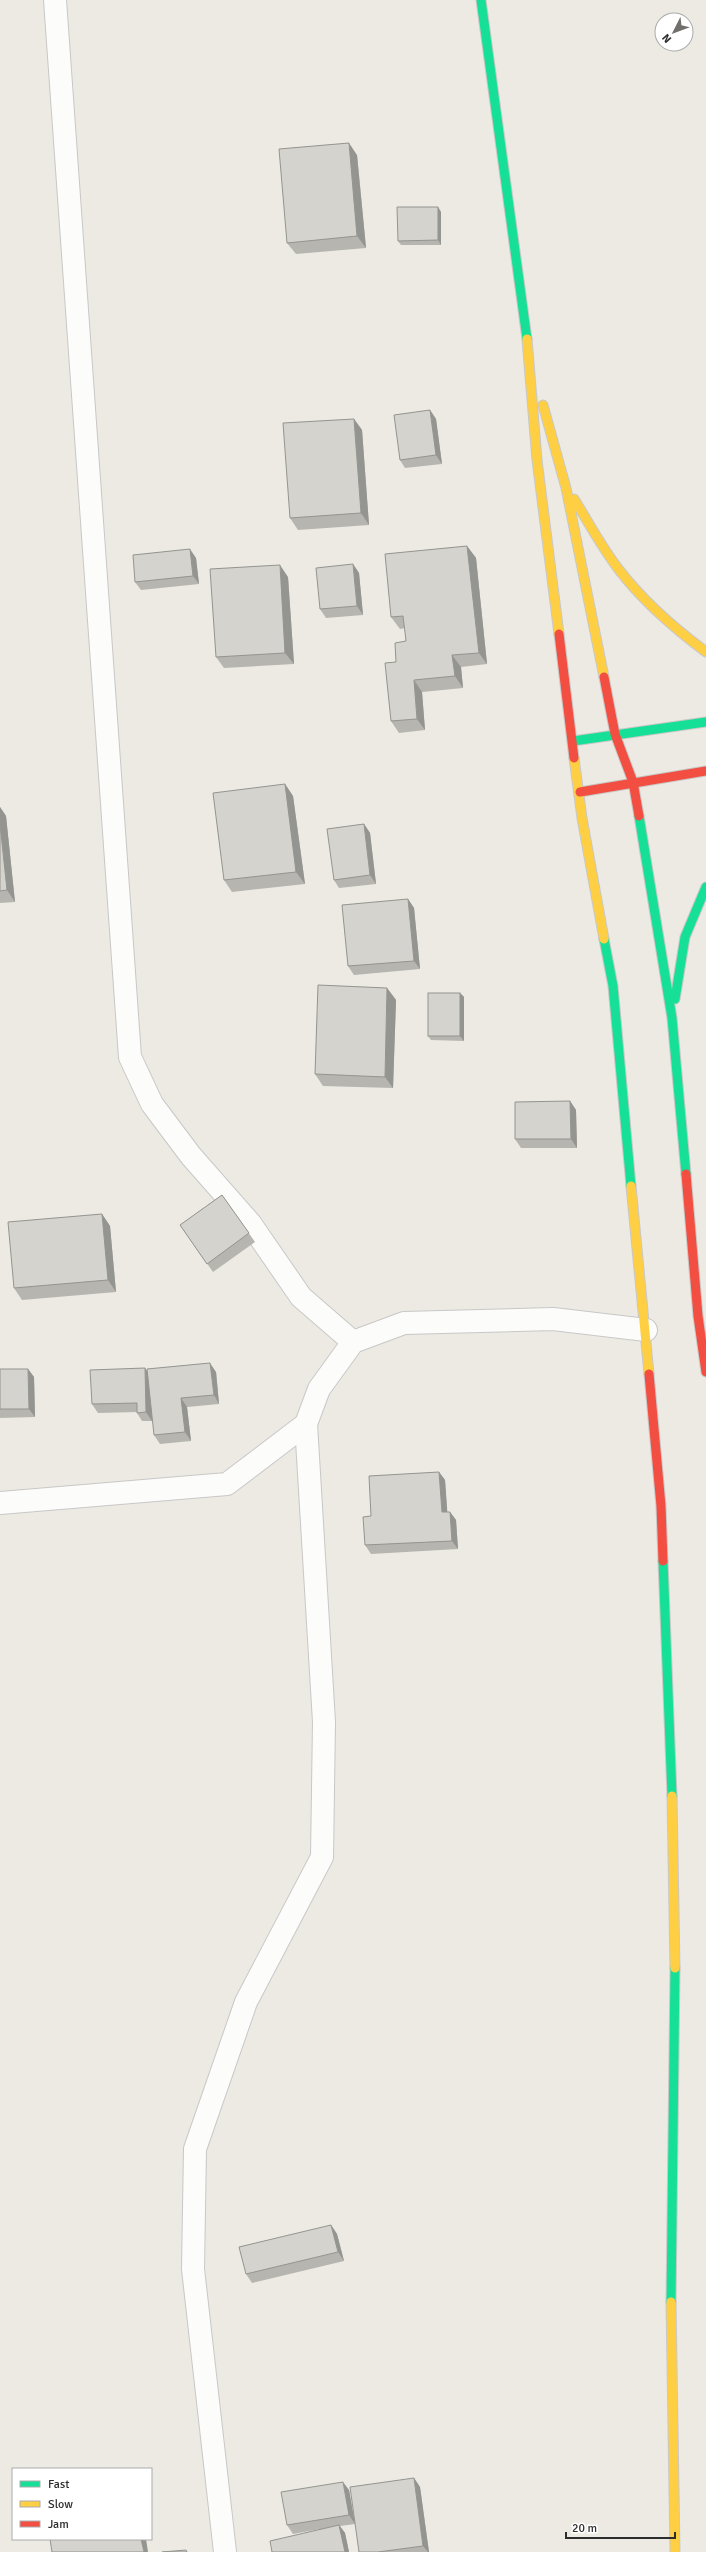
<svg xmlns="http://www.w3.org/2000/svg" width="706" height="2552" font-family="Signika,sans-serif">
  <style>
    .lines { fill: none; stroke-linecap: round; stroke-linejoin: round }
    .street-casing { stroke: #c9c8c8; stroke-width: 24 }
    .fast-casing { stroke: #c9c8c8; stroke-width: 11 }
    .slow-casing { stroke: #c9c8c8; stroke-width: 11 }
    .jam-casing { stroke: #c9c8c8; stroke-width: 11 }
    .street { stroke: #fcfcfb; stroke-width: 22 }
    .fast { stroke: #16e098; stroke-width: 9 }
    .slow { stroke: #ffcf43; stroke-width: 9 }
    .jam { stroke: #f24e42; stroke-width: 9 }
    .wall { fill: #b6b5b0 }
    .shaded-wall { fill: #949490 }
    .building { fill: #d4d3cd; stroke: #949490 }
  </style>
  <rect width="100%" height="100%" fill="#eceae2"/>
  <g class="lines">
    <defs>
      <g id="street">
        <path d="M55,0L130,1057L152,1104L191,1156L250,1223L301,1297L353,1342"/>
        <path d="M0,1503L227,1484L306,1424"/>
        <path d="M225,2552L193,2269L195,2149L246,2002L322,1857L324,1722L306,1424L319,1389L353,1342L404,1323L553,1319L646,1330"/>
      </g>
      <g id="fast">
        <path d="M481,0L527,339"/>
        <path d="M573,741L706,722"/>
        <path d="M639,816L672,1018L686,1174"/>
        <path d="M604,939L613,986L631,1186"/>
        <path d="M675,999L685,937L706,887"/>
        <path d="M663,1561L672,1796"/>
        <path d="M671,2302L675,1968"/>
      </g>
      <g id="slow">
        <path d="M527,339L537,460L559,634"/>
        <path d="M543,405L566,488L604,677"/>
        <path d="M574,499C589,523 602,548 620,571C644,602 674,628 706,652"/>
        <path d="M574,758L582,818L604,939"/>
        <path d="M631,1186L649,1374"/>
        <path d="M672,1796L675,1968"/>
        <path d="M671,2302L675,2552"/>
      </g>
      <g id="jam">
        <path d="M559,634L574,758"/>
        <path d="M604,677L615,734L633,782L639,816"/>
        <path d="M580,792L706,771"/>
        <path d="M686,1174L698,1316L706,1372"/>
        <path d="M649,1374L661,1506L663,1561"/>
      </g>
    </defs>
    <!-- street casing -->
    <use href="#street" class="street-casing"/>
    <!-- fast casing -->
    <use href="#fast" class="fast-casing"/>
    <!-- slow casing -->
    <use href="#slow" class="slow-casing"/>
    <!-- jam casing -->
    <use href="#jam" class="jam-casing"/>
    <!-- street -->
    <use href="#street" class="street"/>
    <!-- fast -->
    <use href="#fast" class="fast"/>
    <!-- slow -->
    <use href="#slow" class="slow"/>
    <!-- jam -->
    <use href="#jam" class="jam"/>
  </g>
  <!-- wall -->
  <g class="wall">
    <path d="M357,155L366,248L296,254L287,243Z"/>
    <path d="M438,207L441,212V245H401L398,241Z"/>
    <path d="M430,410L436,419L442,464L405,468L400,460Z"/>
    <path d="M354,419L362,430L369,525L298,530L290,518Z"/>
    <path d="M467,546L476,558L487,664L461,667L463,688L422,692L425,730L399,733L391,721L406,641L405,628L400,629L391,617Z"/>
    <path d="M196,558L199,584L141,590L135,582Z"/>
    <path d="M353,564L359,573L363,615L326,618L320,609Z"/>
    <path d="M288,577L294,664L224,668L216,657Z"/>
    <path d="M285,784L293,796L305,884L232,892L224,880Z"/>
    <path d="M0,807L6,816L15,902L0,903Z"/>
    <path d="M364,824L370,833L376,884L339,888L334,880Z"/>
    <path d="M408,899L414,908L420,969L354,975L348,966Z"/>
    <path d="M387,988L396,1000L393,1088L323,1086L315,1074Z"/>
    <path d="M460,993L464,997V1041L431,1040L428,1036Z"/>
    <path d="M570,1101L576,1110L577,1148H521L515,1139Z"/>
    <path d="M222,1195L255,1242L213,1272L180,1225Z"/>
    <path d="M102,1214L110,1226L116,1292L22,1300L14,1288Z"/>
    <path d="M0,1369H28L34,1377L35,1417L0,1418Z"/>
    <path d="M147,1372H216L219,1404L187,1407L191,1441L160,1444L154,1435L152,1414V1421H142L137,1413V1412L98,1413L92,1404Z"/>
    <path d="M439,1472L445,1480L447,1512H450L456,1520L458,1549L371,1554L365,1545L371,1516Z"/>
    <path d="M331,2225L337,2234L344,2261L252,2283L246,2274Z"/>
    <path d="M414,2478L420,2487L429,2552H359Z"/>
    <path d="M349,2490L355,2524L340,2526L345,2533L349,2552H272L320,2529L293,2534L287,2525Z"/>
  </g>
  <!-- shaded-wall -->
  <g class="shaded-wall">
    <path d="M349,143L357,155L366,248L357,236Z"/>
    <path d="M438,207L441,212V245L438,240Z"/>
    <path d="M430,410L436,419L442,464L436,455Z"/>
    <path d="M354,419L362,430L369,525L361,513Z"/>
    <path d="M467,546L476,558L487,664L479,653Z"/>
    <path d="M190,549L196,558L199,584L193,576Z"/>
    <path d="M353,564L359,573L363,615L357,606Z"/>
    <path d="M280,565L288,577L294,664L285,653Z"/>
    <path d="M452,655L461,667L463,688L455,676Z"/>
    <path d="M414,680L422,692L425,730L417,719Z"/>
    <path d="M285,784L293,796L305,884L296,872Z"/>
    <path d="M0,807L6,816L15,902L7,890L0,824Z"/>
    <path d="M364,824L370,833L376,884L370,875Z"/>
    <path d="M408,899L414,908L420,969L414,961Z"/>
    <path d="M387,988L396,1000L393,1088L385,1077Z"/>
    <path d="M460,993L464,997V1041L460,1036Z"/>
    <path d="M570,1101L576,1110L577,1148L571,1139Z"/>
    <path d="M102,1214L110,1226L116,1292L108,1280Z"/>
    <path d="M210,1363L216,1372L219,1404L214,1395Z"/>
    <path d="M145,1368L151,1377L152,1421L146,1412Z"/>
    <path d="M28,1369L34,1377L35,1417L29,1409Z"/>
    <path d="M181,1398L187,1407L191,1441L185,1432Z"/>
    <path d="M439,1472L445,1480L448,1521L442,1512Z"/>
    <path d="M450,1512L456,1520L458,1549L452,1541Z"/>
    <path d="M331,2225L337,2234L344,2261L338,2252Z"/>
    <path d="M414,2478L420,2487L429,2552H428L423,2546Z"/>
    <path d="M343,2482L349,2490L355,2524L349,2515Z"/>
    <path d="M339,2525L345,2533L349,2552H345Z"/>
    <path d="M141,2539H146L148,2552H144Z"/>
  </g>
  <!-- building -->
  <g class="building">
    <path d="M349,143L357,236L287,243L279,149Z"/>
    <path d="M397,207H438V240L398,241Z"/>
    <path d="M430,410L436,455L400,460L394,415Z"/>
    <path d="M354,419L361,513L290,518L283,423Z"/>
    <path d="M467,546L479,653L452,655L455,676L414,680L417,719L391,721L385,663L396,662L395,643L406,641L403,616L391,617L385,554Z"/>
    <path d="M190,549L193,576L135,582L133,555Z"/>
    <path d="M353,564L357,606L320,609L316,568Z"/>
    <path d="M280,565L285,653L216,657L210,569Z"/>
    <path d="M285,784L296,872L224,880L213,793Z"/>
    <path d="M0,824L7,890L0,891Z"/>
    <path d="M364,824L370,875L334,880L327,829Z"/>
    <path d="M408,899L414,961L348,966L342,905Z"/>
    <path d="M318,985L387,988L385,1077L315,1074Z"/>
    <rect x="428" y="993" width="32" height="43"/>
    <path d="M570,1101L571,1139H515V1102Z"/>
    <path d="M222,1195L249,1233L207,1264L180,1225Z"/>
    <path d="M102,1214L108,1280L14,1288L8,1222Z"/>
    <path d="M210,1363L214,1395L181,1398L185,1432L154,1435L147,1369Z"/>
    <path d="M145,1368L146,1412L137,1413V1403L92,1404L90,1370Z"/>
    <path d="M0,1369H28L29,1409H0Z"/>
    <path d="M439,1472L442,1512H450L452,1541L365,1545L363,1517L371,1516L369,1476Z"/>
    <path d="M331,2225L338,2252L246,2274L239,2247Z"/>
    <path d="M414,2478L423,2546L378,2552H359L350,2487Z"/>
    <path d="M343,2482L349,2515L287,2525L281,2492Z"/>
    <path d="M339,2525L345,2552H272L270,2541Z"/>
    <path d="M50,2539H141L144,2552H52Z"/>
    <path d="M186,2550L187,2552H162Z"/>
  </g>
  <!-- legend -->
  <rect x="12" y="2468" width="140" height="72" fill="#ffffff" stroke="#ababab"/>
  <rect x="20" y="2481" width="20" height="6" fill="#16e098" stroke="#ababab"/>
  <text x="48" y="2488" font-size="12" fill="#2d2d2d">Fast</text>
  <rect x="20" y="2501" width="20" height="6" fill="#ffcf43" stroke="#ababab"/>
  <text x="48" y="2508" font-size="12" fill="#2d2d2d">Slow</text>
  <rect x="20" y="2521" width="20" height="6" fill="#f24e42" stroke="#ababab"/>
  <text x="48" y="2528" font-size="12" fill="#2d2d2d">Jam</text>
  <!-- north arrow -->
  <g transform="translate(674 32) rotate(228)"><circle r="19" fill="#ffffff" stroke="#ababab"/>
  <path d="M0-3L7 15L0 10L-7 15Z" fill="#706f6c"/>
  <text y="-6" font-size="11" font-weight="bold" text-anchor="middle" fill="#2d2d2d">N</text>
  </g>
  <!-- scale -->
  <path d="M566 2532v6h109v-6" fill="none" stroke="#2d2d2d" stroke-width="2"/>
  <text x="572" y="2532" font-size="12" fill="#2d2d2d" stroke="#ffffff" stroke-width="3" paint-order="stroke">20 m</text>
</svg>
